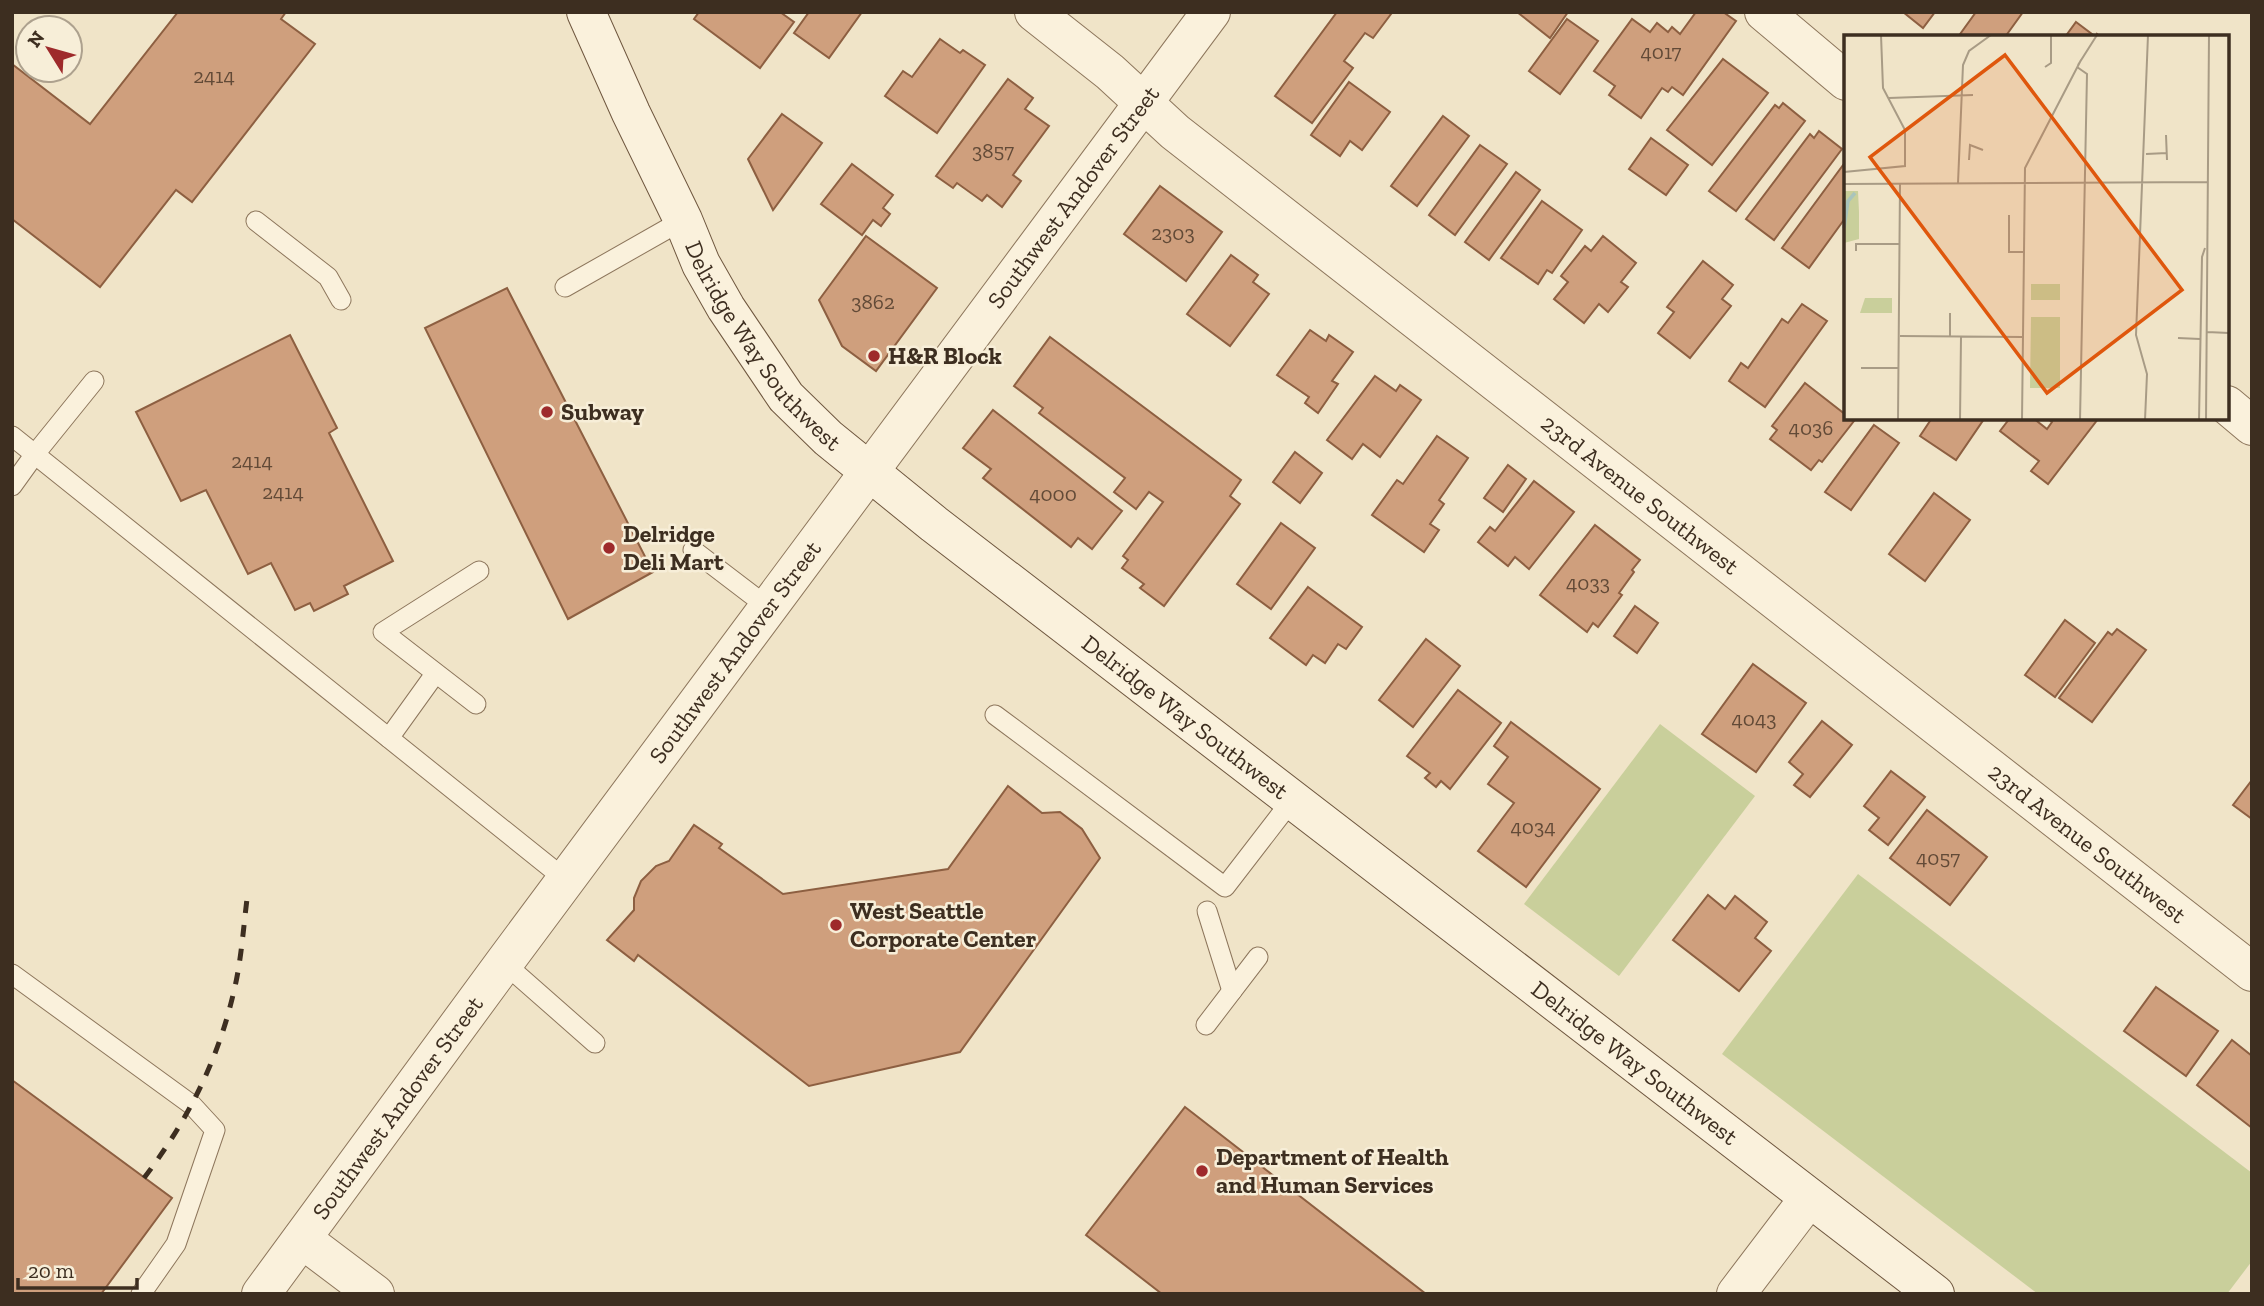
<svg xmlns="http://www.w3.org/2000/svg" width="2264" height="1306" font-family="'Zilla Slab',serif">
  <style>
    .green { fill: #c9cf9b }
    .building { fill: #cf9f7d; stroke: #8d5f41; stroke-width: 2 }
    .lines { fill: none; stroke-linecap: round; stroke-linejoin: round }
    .service-casing { stroke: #8d765c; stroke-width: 21 }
    .minor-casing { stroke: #8d765c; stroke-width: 40 }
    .secondary-casing { stroke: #6f573f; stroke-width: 40 }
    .service { stroke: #faf1dc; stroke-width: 19 }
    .minor { stroke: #faf1dc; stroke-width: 38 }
    .secondary { stroke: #faf1dc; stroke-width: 38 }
    .rail { stroke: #3d2e20; stroke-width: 5; stroke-dasharray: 12 12; stroke-linecap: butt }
    .poi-dot { fill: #9e2a2b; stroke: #f7eed8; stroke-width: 2.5 }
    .labels { text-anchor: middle; stroke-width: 5; stroke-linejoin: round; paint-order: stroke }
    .number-label { font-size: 21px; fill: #624a37 }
    .street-label { font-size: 24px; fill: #3d2e20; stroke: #f7eed8 }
    .poi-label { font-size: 24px; font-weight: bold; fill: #3d2e20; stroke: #f7eed8; text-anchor: start }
    .inset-river { fill: none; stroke: #a9c4bc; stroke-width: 3.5 }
    .inset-road { fill: none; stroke: #a89b85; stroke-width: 2 }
    .view { fill: #df570d; fill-opacity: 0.15; stroke: #df570d; stroke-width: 3.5 }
    .inset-edge { fill: none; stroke: #3d2e20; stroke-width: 3.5 }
  </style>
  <rect width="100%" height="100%" fill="#f0e4c8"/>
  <!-- green -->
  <g class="green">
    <path d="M1660,724L1755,796L1619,976L1524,904Z"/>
    <path d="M1858,874L2252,1173V1261L2227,1294H2038L1722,1054Z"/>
  </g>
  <!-- building -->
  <g class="building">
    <path d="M178,12H286L281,19L315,44L192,202L176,190L100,287L12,219V64L90,124Z"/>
    <path d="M699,12H780L794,22L760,68L694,19Z"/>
    <path d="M809,12H862L829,58L794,33Z"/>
    <path d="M1337,12H1388L1391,14L1373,38L1365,33L1344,61L1353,68L1312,123L1275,96Z"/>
    <path d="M1517,12H1568L1550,38Z"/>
    <path d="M1696,12H1723L1736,21L1683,95L1672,87L1668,92L1662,88L1641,118L1609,95L1615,86L1594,71L1632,19L1650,32L1657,23L1668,32L1672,27L1680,34Z"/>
    <path d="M1903,12H1935L1923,28Z"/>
    <path d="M1976,12H2023L2005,37H1958Z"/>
    <path d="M1567,19L1598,41L1560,94L1529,71Z"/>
    <path d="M2076,22L2096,37L2097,34L2100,37H2065Z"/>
    <path d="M940,39L960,53L963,50L985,65L937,133L885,96L903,71L912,77Z"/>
    <path d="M1723,59L1768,93L1712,165L1667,130Z"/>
    <path d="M1008,79L1033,98L1025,109L1049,126L1013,175L1021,181L1002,207L987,195L982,201L957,183L953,188L936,176Z"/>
    <path d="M1349,82L1390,112L1362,150L1350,141L1340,156L1311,135Z"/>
    <path d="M1783,103L1805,121L1736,211L1709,191L1775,105L1779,108Z"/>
    <path d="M782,114L822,143L773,210L748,159Z"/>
    <path d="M1443,116L1469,136L1417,206L1391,186Z"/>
    <path d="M1819,131L1842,149L1774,240L1746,219L1810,134L1814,138Z"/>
    <path d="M1651,138L1688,165L1666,195L1629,169Z"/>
    <path d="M1480,145L1507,164L1455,235L1429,215Z"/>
    <path d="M1846,161V217L1809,268L1782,248Z"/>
    <path d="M852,164L893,195L883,208L890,214L881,226L873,220L862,235L821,204Z"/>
    <path d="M1516,172L1540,190L1489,260L1465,242Z"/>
    <path d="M1160,186L1222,232L1186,281L1124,234Z"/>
    <path d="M1542,201L1582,230L1552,273L1547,270L1538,284L1501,258Z"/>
    <path d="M866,236L937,288L876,371L842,346L819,300Z"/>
    <path d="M1603,236L1636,263L1621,282L1628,287L1608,312L1599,304L1584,323L1554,299L1568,282L1561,276L1585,246L1591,251Z"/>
    <path d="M1231,255L1258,275L1253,282L1269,294L1230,346L1187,314Z"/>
    <path d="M1703,261L1733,285L1722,299L1731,306L1690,358L1658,333L1674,312L1667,307Z"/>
    <path d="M507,288L653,572L568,619L425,328Z"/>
    <path d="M1802,304L1827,321L1765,407L1729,381L1741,363L1748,368L1782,319L1788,323Z"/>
    <path d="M1310,330L1326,341L1329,335L1353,352L1332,381L1338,384L1318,413L1305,403L1309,397L1277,375Z"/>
    <path d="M290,335L337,428L329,433L393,561L344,586L348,594L314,611L310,603L295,610L271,563L248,574L206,490L181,501L136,412Z"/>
    <path d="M1050,337L1241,480L1230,496L1240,504L1164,606L1140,588L1144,584L1122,568L1128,560L1123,556L1163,502L1149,492L1136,509L1114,492L1125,478L1039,413L1043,408L1014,386Z"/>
    <path d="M1375,376L1396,391L1400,385L1421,400L1380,457L1363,444L1352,459L1327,440Z"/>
    <path d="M1805,383L1846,415V418L1854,421L1822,462L1819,460L1811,470L1770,439L1777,430L1772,426Z"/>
    <path d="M993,410L1122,511L1092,549L1078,538L1071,547L983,478L991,469L963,448Z"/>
    <path d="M1932,418H1983L1984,419L1956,460L1920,436Z"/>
    <path d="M2010,418H2033L2047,429L2052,422L2047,418L2098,419L2048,484L2031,471L2039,461L2000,431Z"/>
    <path d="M1874,425L1899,443L1851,510L1825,492Z"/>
    <path d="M1437,436L1468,458L1439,500L1444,504L1430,524L1439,530L1424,552L1372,515L1397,480L1403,484Z"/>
    <path d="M1295,452L1322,473L1300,503L1273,482Z"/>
    <path d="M1508,465L1526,479L1503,512L1484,498Z"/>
    <path d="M1534,481L1574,512L1529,569L1515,557L1508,566L1478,542L1490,527L1495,531Z"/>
    <path d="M1934,493L1970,520L1925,581L1889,554Z"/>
    <path d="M1281,523L1315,548L1271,609L1237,584Z"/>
    <path d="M1595,525L1640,560L1632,570L1634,572L1619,593L1622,595L1598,627L1593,623L1587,632L1540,595Z"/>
    <path d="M1308,587L1362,627L1346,649L1338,644L1325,663L1313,655L1306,665L1270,638Z"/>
    <path d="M1635,606L1658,623L1637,653L1614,636Z"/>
    <path d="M2065,620L2095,643L2055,697L2025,675Z"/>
    <path d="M2117,629L2146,650L2092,722L2059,698L2108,632L2112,635Z"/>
    <path d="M1426,639L1460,666L1413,727L1379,700Z"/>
    <path d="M1753,664L1806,703L1756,772L1702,734Z"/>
    <path d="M1458,690L1501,723L1450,789L1441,781L1436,787L1425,778L1430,773L1407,756Z"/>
    <path d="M1822,721L1852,745L1810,797L1794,785L1803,774L1789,762Z"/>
    <path d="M1511,722L1600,789L1526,887L1478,851L1514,803L1488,784L1508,757L1494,746Z"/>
    <path d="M1891,771L1925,797L1888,845L1869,830L1879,818L1864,806Z"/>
    <path d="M2252,780V819L2233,805Z"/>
    <path d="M1008,786L1042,813L1060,812L1082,829L1100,858L960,1052L809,1086L638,955L634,961L607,940L634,910V898L641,881L656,866L669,861L694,825L722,844L719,848L783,894L948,869Z"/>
    <path d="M1927,810L1987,857L1950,905L1890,858Z"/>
    <path d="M1708,895L1725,909L1735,896L1767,922L1755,938L1771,951L1739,991L1673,940Z"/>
    <path d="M2156,987L2218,1031L2186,1076L2124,1031Z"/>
    <path d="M2232,1040L2252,1056V1128L2197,1085Z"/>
    <path d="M12,1080L172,1198L101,1294H12Z"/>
    <path d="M1185,1107L1426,1294H1162L1086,1235Z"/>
  </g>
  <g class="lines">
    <defs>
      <g id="service">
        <path d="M256,221L328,277L341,300"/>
        <path d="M565,287L683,220"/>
        <path d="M12,436L566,880"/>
        <path d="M12,486L35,454L94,381"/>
        <path d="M693,550L769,608"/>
        <path d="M476,704L383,632L479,571"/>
        <path d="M995,715L1225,887L1292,800"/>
        <path d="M389,738L435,674"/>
        <path d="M1207,911L1232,991"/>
        <path d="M504,963L595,1043"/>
        <path d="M12,974L192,1105L215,1130L176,1244L141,1294"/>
        <path d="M1206,1025L1258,957"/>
      </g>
      <g id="minor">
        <path id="s1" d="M1034,12L1110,72L1175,132L2252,972"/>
        <path d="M1764,12L1846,81"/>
        <path d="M2227,405L2252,426"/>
        <path d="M302,1239L375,1294"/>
        <path id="s2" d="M261,1294L504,963L1211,12"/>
        <path d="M1736,1294L1809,1198"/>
      </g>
      <g id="secondary">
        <path id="s3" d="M586,12L631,113L683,220L701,264L726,308L786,397L828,438L934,524L1935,1294"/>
      </g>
    </defs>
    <!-- service casing -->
    <use href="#service" class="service-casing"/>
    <!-- minor casing -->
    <use href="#minor" class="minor-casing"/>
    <!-- secondary casing -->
    <use href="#secondary" class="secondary-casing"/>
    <!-- service -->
    <use href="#service" class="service"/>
    <!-- minor -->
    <use href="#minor" class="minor"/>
    <!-- secondary -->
    <use href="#secondary" class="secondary"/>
    <!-- rail -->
    <path class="rail" d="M144,1178C186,1123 217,1063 233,995C241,964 243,931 247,899"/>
  </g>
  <!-- markers -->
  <g class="poi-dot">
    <circle cx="874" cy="356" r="7"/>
    <circle cx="547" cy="412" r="7"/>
    <circle cx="609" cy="548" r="7"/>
    <circle cx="836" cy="925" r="7"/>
    <circle cx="1202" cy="1171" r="7"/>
  </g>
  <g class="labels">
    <!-- number labels -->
    <g class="number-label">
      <text x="1661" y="59">4017</text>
      <text x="214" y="83">2414</text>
      <text x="993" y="158">3857</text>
      <text x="1173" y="240">2303</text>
      <text x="873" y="309">3862</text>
      <text x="1811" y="435">4036</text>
      <text x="252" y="468">2414</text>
      <text x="283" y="499">2414</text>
      <text x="1053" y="501">4000</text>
      <text x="1588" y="590">4033</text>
      <text x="1754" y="726">4043</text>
      <text x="1533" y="834">4034</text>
      <text x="1938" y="865">4057</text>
    </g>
    <!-- street labels -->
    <g class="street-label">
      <text dy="8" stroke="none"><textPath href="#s2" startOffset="1365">Southwest Andover Street</textPath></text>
      <text dy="8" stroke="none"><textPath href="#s3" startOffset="380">Delridge Way Southwest</textPath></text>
      <text dy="8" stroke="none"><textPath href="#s1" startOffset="775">23rd Avenue Southwest</textPath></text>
      <text dy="8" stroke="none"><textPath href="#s2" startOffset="798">Southwest Andover Street</textPath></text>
      <text dy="8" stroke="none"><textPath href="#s3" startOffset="947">Delridge Way Southwest</textPath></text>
      <text dy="8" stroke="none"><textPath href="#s1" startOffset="1342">23rd Avenue Southwest</textPath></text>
      <text dy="8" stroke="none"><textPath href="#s3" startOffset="1514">Delridge Way Southwest</textPath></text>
      <text dy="8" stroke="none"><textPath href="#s2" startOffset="231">Southwest Andover Street</textPath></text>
    </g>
    <!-- poi labels -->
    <g class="poi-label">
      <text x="888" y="364">H&amp;R Block</text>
      <text x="561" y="420">Subway</text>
      <text x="623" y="542">Delridge<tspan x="623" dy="28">Deli Mart</tspan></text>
      <text x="850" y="919">West Seattle<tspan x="850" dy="28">Corporate Center</tspan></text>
      <text x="1216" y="1165">Department of Health<tspan x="1216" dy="28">and Human Services</tspan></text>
    </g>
  </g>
  <!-- overview -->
  <g transform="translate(1844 35)">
    <rect width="385" height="385" fill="#f0e4c8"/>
    <path d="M0,156H14L15,177V204L0,208ZM187,249H216V265H187ZM21,263H48V278H16ZM187,282H216V353H186Z" fill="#c9cf9b"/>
    <path class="inset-river" d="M0,193L4,166L11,158"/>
    <path class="inset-road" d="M234,30L253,0M201,32L207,28V0M233,32L243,39L236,385M45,63L129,60M322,100L323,125M302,119L323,118M125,125L126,110L139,115M0,137L61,131V95L39,53L37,0M114,148L119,30L125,16L147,0M0,149L363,147M165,180V217H179M12,216V209H56M363,297L385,298M56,301L178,302M106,301V278M334,303L356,304M17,333H55M54,385L56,149M116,385L117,302M178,385L181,133L237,25M301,385L303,339L292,300L304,0M355,385L358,222L361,213M362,385L365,0"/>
    <path class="view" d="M161,20L338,255L203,358L26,122Z"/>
    <rect width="385" height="385" class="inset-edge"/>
  </g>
  <!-- border -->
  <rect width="2264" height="1306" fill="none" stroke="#3d2e20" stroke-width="28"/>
  <!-- north arrow -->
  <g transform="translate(49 49) rotate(307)"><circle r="33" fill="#f7eed8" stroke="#ada18e" stroke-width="2"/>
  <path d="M0-5L12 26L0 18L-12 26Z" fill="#9e2a2b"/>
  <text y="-10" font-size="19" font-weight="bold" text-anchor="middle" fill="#3d2e20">N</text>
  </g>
  <!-- scale -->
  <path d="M18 1278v10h119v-10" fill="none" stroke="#3d2e20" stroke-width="3.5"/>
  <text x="28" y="1278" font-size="21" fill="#3d2e20" stroke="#f7eed8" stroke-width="5" paint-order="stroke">20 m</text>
</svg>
